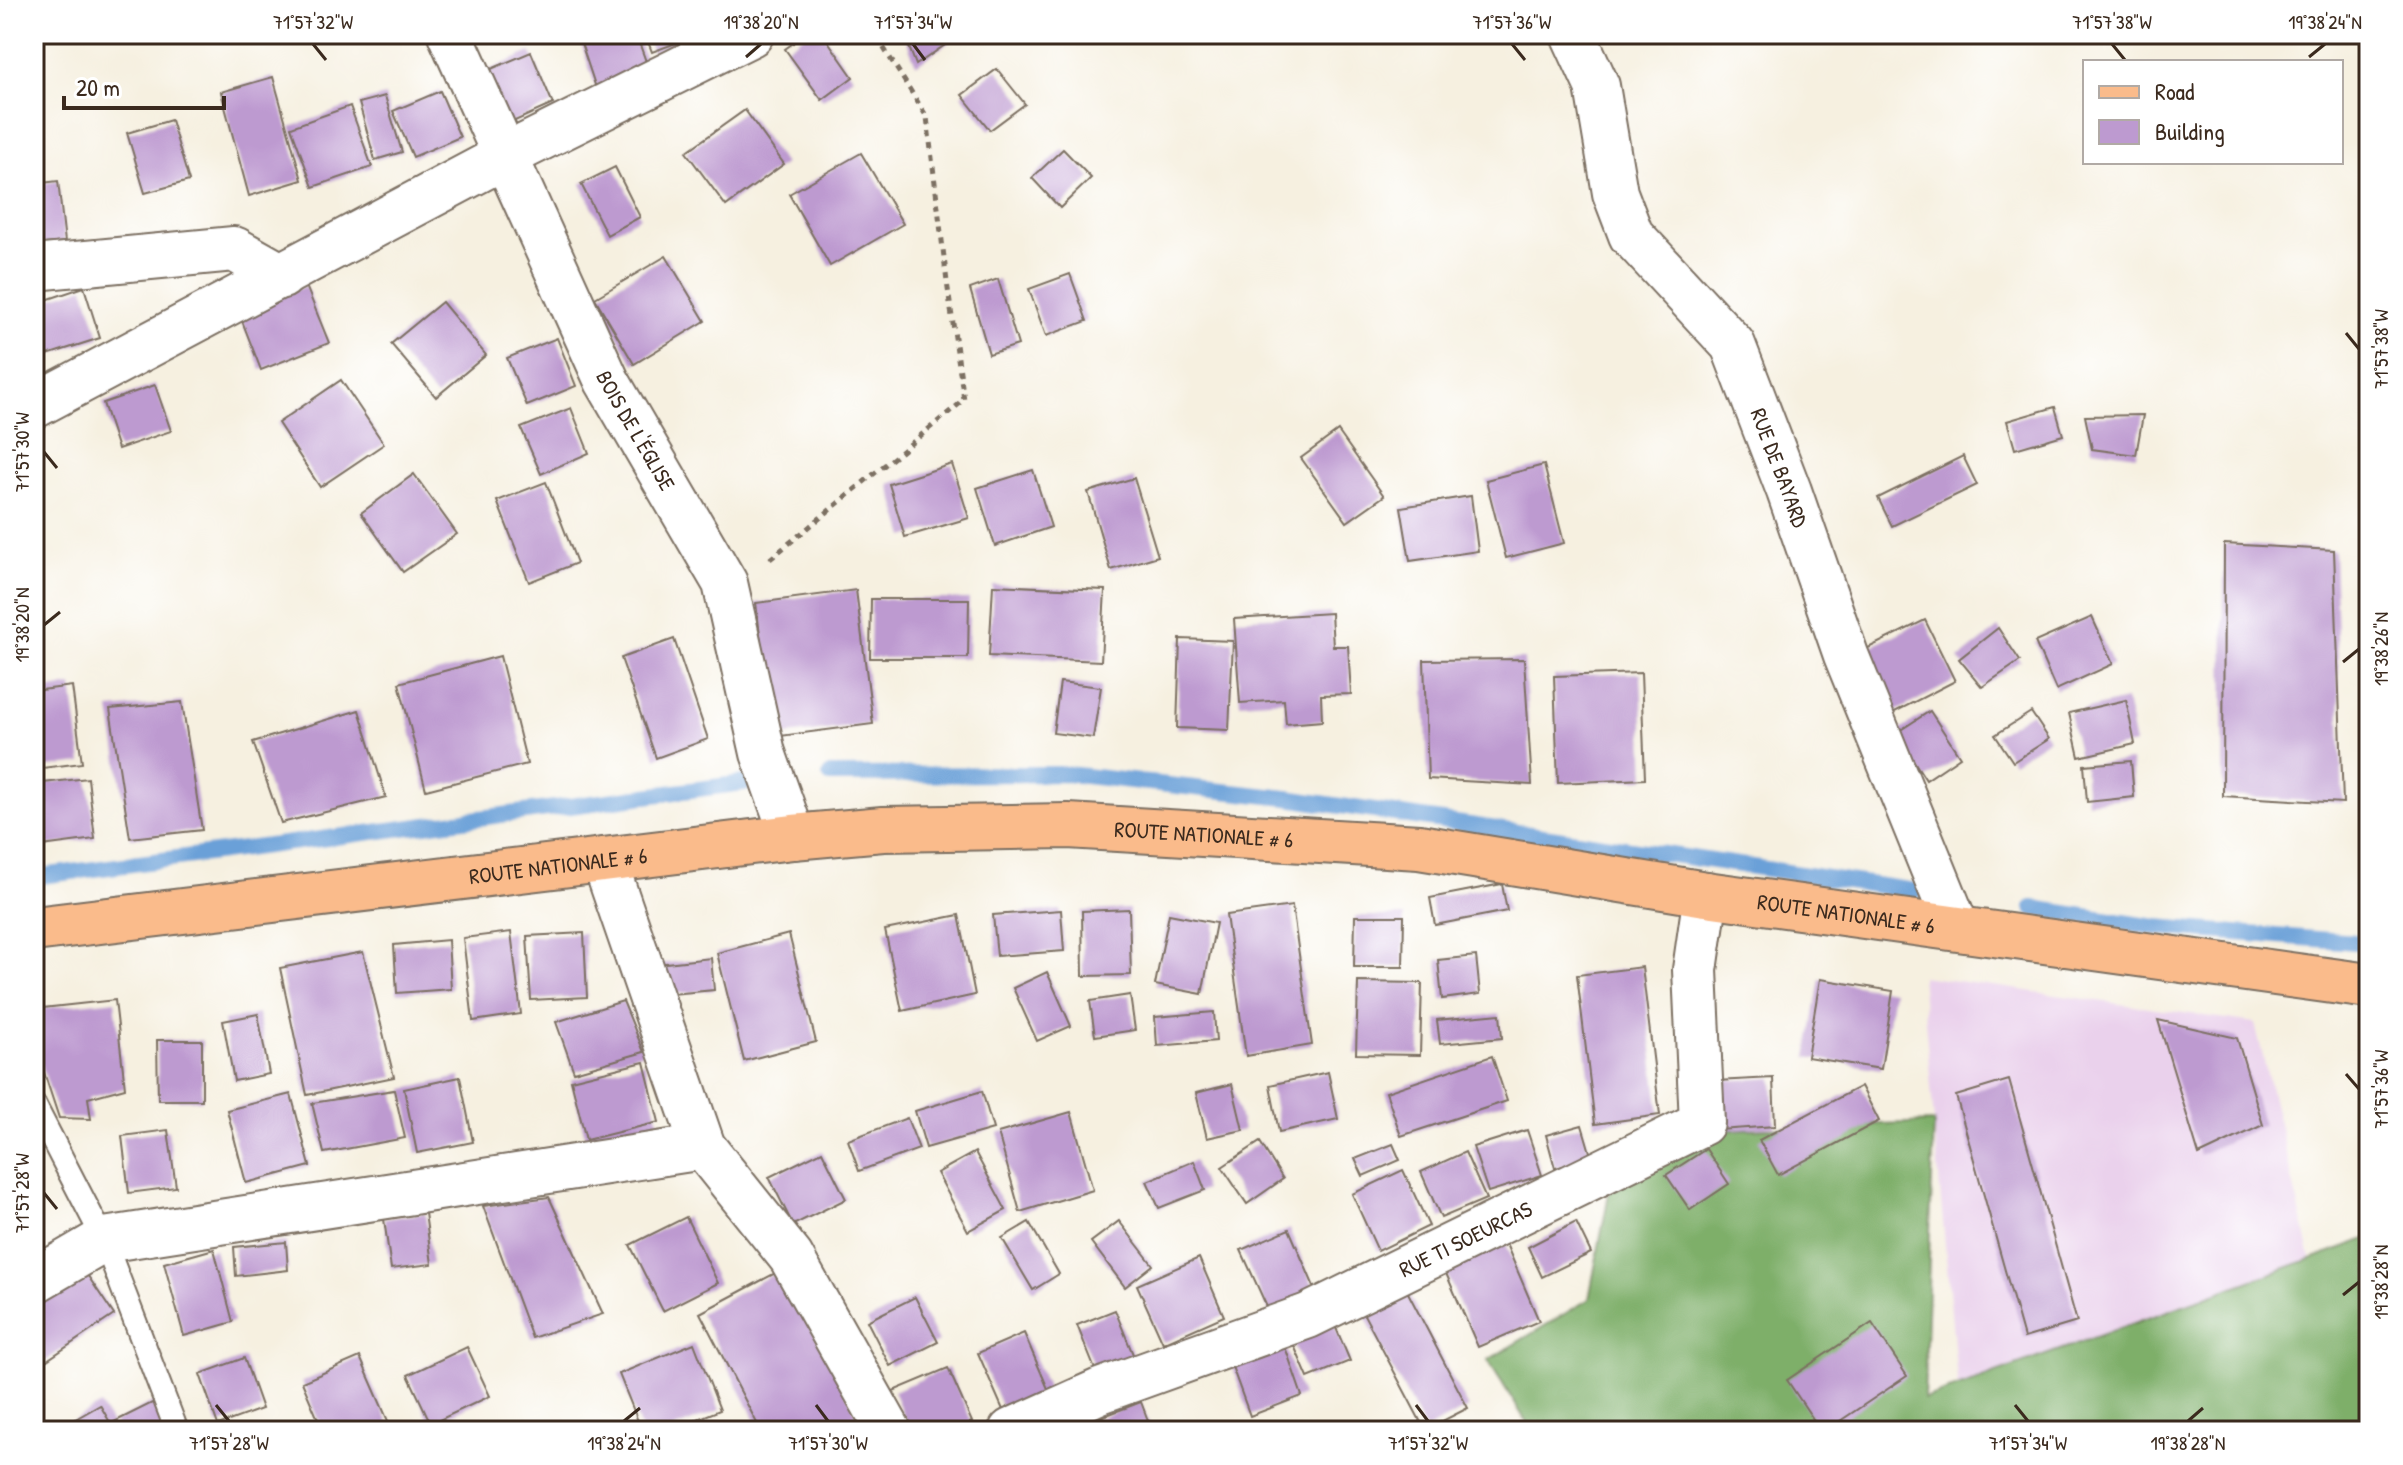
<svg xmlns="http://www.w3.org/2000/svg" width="2403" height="1465" font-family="'Patrick Hand',sans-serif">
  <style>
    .built { fill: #ead1ec }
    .forest { fill: #7eaf69; stroke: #5c6c44; stroke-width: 2 }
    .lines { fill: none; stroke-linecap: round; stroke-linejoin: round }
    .stream { stroke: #6ba0d8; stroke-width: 16 }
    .building { fill: #bd9ad0 }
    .lane-casing { stroke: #7c6f62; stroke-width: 26 }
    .street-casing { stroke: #7c6f62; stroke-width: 48 }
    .primary-casing { stroke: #7c6f62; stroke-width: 48 }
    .path { stroke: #7c6f62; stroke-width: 5; stroke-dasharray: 6 6; stroke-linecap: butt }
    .lane { stroke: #fff; stroke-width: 22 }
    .street { stroke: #fff; stroke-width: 44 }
    .primary { stroke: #fabb8b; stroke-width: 44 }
    .ticks { fill: none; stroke: #3b2a1e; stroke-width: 3 }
    .labels { text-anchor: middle; stroke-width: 7; stroke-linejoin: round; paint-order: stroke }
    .street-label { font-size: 22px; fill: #3b2a1e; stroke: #fff }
    .neatline { fill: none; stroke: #3b2a1e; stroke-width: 3 }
    .ticks-label { font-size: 20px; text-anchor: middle; fill: #3b2a1e }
  </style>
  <rect width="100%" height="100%" fill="#fff"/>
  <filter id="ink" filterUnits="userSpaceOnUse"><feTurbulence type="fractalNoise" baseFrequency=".0125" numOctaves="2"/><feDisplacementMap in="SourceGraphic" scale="16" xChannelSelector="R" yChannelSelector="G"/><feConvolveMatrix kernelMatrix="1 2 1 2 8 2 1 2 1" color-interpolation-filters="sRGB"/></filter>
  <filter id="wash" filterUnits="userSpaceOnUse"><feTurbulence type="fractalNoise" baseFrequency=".006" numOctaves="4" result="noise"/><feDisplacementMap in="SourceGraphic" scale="32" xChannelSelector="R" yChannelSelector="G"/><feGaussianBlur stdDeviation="1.8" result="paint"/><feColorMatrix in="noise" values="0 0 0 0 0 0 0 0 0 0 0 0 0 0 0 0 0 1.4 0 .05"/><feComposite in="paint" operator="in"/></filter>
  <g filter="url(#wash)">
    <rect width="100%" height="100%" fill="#f6f0e0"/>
    <!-- built -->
    <path class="built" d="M1921,976L2255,1023L2319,1292L1959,1401Z"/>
    <!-- forest -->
    <path class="forest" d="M1934,1122L1924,1399L2369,1238V1431H1532L1488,1360L1589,1299L1609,1193L1719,1130Z"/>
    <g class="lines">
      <!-- stream -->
      <g class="stream">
        <path d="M830,775L1067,774L1287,798L1915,891"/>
        <path d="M34,877L751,782"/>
        <path d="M2033,908L2156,927L2369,943"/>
      </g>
    </g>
    <g id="blocks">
      <!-- building -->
      <g class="building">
        <path d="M578,34H636L649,70L596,88Z"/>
        <path d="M645,34H700L652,52Z"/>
        <path d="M806,34H823L853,77L822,100L785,49Z"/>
        <path d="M904,34H956L958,36L916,65Z"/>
        <path d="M531,52L553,104L506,125L484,72Z"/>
        <path d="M997,69L1025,104L990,130L962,95Z"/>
        <path d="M273,77L302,180L249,196L221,92Z"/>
        <path d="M440,91L460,137L413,157L393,111Z"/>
        <path d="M385,96L402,152L375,160L359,103Z"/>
        <path d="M350,106L372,167L313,187L291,127Z"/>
        <path d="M745,110L784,164L726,206L686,152Z"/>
        <path d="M171,120L189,181L145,193L127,133Z"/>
        <path d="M1063,149L1091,178L1060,208L1032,178Z"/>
        <path d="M861,153L903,224L830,266L789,194Z"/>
        <path d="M615,167L640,217L607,235L581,184Z"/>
        <path d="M58,181L65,242L34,245V184Z"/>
        <path d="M666,256L705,321L634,364L595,298Z"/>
        <path d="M1070,274L1087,321L1046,336L1029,289Z"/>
        <path d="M998,279L1018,345L989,354L970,289Z"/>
        <path d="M306,286L329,343L261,370L239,313Z"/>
        <path d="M84,287L100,338L41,357L34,335V304Z"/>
        <path d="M442,302L486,355L436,397L391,344Z"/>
        <path d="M557,338L576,386L527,406L507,358Z"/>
        <path d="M341,380L384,444L320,487L278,423Z"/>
        <path d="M155,385L171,431L118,449L103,403Z"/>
        <path d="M2055,407L2063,435L2015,449L2007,421Z"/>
        <path d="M571,408L589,453L541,474L521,428Z"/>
        <path d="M2143,415L2136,455L2092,449L2085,416Z"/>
        <path d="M1338,431L1384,496L1347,522L1301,458Z"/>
        <path d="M1963,456L1977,485L1892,526L1878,498Z"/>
        <path d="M952,464L969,518L905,537L889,484Z"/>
        <path d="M1544,465L1564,543L1506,558L1486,480Z"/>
        <path d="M1033,470L1051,527L995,546L977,488Z"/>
        <path d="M414,474L457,534L403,572L361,513Z"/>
        <path d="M1134,478L1158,556L1111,570L1088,492Z"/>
        <path d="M546,482L577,563L529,582L497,501Z"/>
        <path d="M1471,496L1478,551L1410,561L1401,507Z"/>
        <path d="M2224,544L2334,550L2343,803L2223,796Z"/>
        <path d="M993,585L1105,590L1101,661L989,656Z"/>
        <path d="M856,590L873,724L773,737L756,603Z"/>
        <path d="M871,599H969L968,658H870Z"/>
        <path d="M1331,613L1333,646H1348L1351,694L1321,695L1322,721L1286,724L1284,700L1240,703L1234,619Z"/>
        <path d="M2092,617L2113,664L2056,690L2035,642Z"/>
        <path d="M1925,620L1955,681L1891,714L1860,652Z"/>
        <path d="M1998,628L2020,661L1982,687L1959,659Z"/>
        <path d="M674,639L708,739L656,758L621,658Z"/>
        <path d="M1180,639L1233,641L1229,730L1177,728Z"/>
        <path d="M500,656L527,764L426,790L399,683Z"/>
        <path d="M1524,659L1532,785L1428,779L1424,660Z"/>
        <path d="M1641,673L1645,779L1558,783L1554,676Z"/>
        <path d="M1060,682L1101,687L1093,738L1053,733Z"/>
        <path d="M72,686L82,763L34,769V691Z"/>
        <path d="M2126,700L2135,744L2079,757L2069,713Z"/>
        <path d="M182,702L202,830L130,838L110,709Z"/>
        <path d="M359,710L386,797L281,823L253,742Z"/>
        <path d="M1930,711L1960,757L1926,780L1896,733Z"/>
        <path d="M2031,712L2049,739L2013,762L1995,735Z"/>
        <path d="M2131,761L2134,797L2087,802L2084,765Z"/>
        <path d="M88,778L95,839L34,847V784Z"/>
        <path d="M1502,884L1507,911L1435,925L1430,898Z"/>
        <path d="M1292,906L1312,1045L1246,1056L1226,915Z"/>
        <path d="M1129,909L1131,975L1083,976L1082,911Z"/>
        <path d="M1061,910L1064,951L997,956L993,915Z"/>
        <path d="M1169,914L1216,923L1202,994L1155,985Z"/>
        <path d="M959,915L975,995L902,1011L885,930Z"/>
        <path d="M1355,916H1404L1403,967H1354Z"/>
        <path d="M511,932L521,1014L473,1021L463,938Z"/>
        <path d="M584,933L587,997L531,1000L527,936Z"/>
        <path d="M789,934L816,1042L744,1061L717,953Z"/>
        <path d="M448,940L451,989L397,993L394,945Z"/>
        <path d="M363,952L394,1077L307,1095L280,968Z"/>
        <path d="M1476,956L1480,994L1442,999L1438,960Z"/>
        <path d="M711,958L714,990L661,995L657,964Z"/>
        <path d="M1642,967L1660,1115L1595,1124L1577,975Z"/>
        <path d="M1047,972L1071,1026L1037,1041L1013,988Z"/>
        <path d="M1820,979L1893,991L1881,1069L1807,1057Z"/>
        <path d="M1358,982L1422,983L1420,1055L1356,1054Z"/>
        <path d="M1130,995L1135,1030L1095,1036L1090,1001Z"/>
        <path d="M115,1000L125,1088L88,1098L91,1119L59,1118L34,1042V1009Z"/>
        <path d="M623,1001L644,1052L574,1072L556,1022Z"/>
        <path d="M1214,1012L1216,1041L1157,1046L1155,1017Z"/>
        <path d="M258,1014L269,1074L234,1081L223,1021Z"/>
        <path d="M1500,1014L1502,1038L1440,1044L1437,1020Z"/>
        <path d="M2158,1020L2237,1038L2263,1125L2199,1155Z"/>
        <path d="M157,1040H202V1100H158Z"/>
        <path d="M1492,1056L1507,1101L1401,1136L1386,1092Z"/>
        <path d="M644,1062L659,1122L586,1140L571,1080Z"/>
        <path d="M1328,1072L1338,1119L1279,1132L1270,1085Z"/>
        <path d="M460,1077L473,1142L417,1153L404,1089Z"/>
        <path d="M1773,1078L1775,1126L1719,1130L1716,1081Z"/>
        <path d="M2009,1080L2077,1322L2024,1338L1956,1096Z"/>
        <path d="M1232,1084L1243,1130L1207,1138L1196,1093Z"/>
        <path d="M1861,1086L1879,1121L1778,1175L1759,1140Z"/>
        <path d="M394,1090L405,1138L324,1153L312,1103Z"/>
        <path d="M982,1091L993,1129L926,1148L915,1111Z"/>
        <path d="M291,1094L310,1166L246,1183L227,1110Z"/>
        <path d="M1071,1112L1093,1190L1020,1212L998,1133Z"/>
        <path d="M907,1118L919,1149L859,1171L848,1140Z"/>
        <path d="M1582,1125L1592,1159L1555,1168L1546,1135Z"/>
        <path d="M168,1130L176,1187L129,1193L122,1136Z"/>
        <path d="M1527,1130L1542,1175L1488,1192L1473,1147Z"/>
        <path d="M1260,1142L1283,1179L1247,1204L1222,1167Z"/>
        <path d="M1393,1144L1400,1160L1363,1176L1355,1159Z"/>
        <path d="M1706,1149L1729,1184L1690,1210L1666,1175Z"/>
        <path d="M822,1151L846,1199L793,1225L769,1177Z"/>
        <path d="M975,1152L1006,1210L968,1231L937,1173Z"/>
        <path d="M1465,1152L1486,1199L1441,1218L1421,1172Z"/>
        <path d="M1194,1161L1205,1190L1159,1208L1147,1181Z"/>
        <path d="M1403,1170L1429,1226L1378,1251L1352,1194Z"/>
        <path d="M549,1197L603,1314L532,1338L483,1206Z"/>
        <path d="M425,1213L432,1264L391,1269L384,1219Z"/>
        <path d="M686,1217L718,1283L663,1311L630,1245Z"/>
        <path d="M1119,1221L1153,1265L1125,1287L1091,1242Z"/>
        <path d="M1029,1222L1059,1274L1033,1290L1002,1238Z"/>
        <path d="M1576,1222L1591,1253L1542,1277L1528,1247Z"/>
        <path d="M1289,1229L1318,1296L1271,1316L1241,1250Z"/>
        <path d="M286,1242L288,1270L236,1276L234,1247Z"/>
        <path d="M1506,1244L1539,1321L1478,1347L1445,1271Z"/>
        <path d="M214,1249L233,1322L184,1336L164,1263Z"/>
        <path d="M1199,1258L1224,1316L1163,1343L1137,1285Z"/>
        <path d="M84,1270L114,1315L44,1362L34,1347V1304Z"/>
        <path d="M781,1270L866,1431H761L700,1313Z"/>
        <path d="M1404,1285L1468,1408L1425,1430L1361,1309Z"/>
        <path d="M915,1297L938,1342L890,1366L867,1321Z"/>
        <path d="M1115,1310L1134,1357L1096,1372L1077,1325Z"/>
        <path d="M1331,1316L1350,1361L1308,1378L1289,1334Z"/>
        <path d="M1872,1323L1907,1376L1825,1431H1821L1787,1380Z"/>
        <path d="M1024,1333L1049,1391L1003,1410L978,1353Z"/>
        <path d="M1283,1341L1302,1396L1250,1416L1230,1361Z"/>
        <path d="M694,1343L720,1410L668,1431H642L619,1374Z"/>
        <path d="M467,1347L490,1396L431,1424L408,1375Z"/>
        <path d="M360,1357L392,1430L323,1431L302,1382Z"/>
        <path d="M244,1358L262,1409L218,1425L200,1374Z"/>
        <path d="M948,1368L972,1422L952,1431H910L893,1391Z"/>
        <path d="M156,1401L170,1431H118L114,1422Z"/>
        <path d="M1141,1402L1152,1431H1094L1091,1421Z"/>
        <path d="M100,1405L115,1431H69L65,1425Z"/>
      </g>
    </g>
  </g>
  <g filter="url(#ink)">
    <use href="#blocks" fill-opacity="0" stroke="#7c6f62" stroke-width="2"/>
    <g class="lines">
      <defs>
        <path id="lane" d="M34,1104L104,1240L177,1431"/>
        <g id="street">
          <path id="s1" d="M450,34L607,381L725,583L763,753L793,837"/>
          <path id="s2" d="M1573,34L1597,86L1615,193L1631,235L1733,345L1789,491L1846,655L1957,928"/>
          <path d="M34,268L234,249L282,276"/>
          <path d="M34,406L507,155L751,34"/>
          <path d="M604,860L703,1147L791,1257L889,1431"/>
          <path d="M34,1281L104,1240L703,1147"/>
          <path id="s3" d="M1011,1431L1100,1391L1308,1316L1702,1123L1695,970L1706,894"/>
        </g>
        <g id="primary">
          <path id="s4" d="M34,929L793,837L883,829L1068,826L1419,847L1706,894L2369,986"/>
        </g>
      </defs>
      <!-- lane casing -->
      <use href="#lane" class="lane-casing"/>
      <!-- street casing -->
      <use href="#street" class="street-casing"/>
      <!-- primary casing -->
      <use href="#primary" class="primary-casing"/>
      <!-- path -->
      <path class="path" d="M770,559L964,400L947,282L927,117L875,34"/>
      <!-- lane -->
      <use href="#lane" class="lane"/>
      <!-- street -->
      <use href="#street" class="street"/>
      <!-- primary -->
      <use href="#primary" class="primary"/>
    </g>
  </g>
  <!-- ticks -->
  <path class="ticks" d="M313,44L326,60M913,44L925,60M1512,44L1525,60M2112,44L2125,60M746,57L761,44M2309,57L2325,44M2346,333L2359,349M44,452L57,468M44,625L60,612M2343,662L2359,649M2346,1074L2359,1089M44,1193L57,1209M2343,1295L2359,1282M216,1405L229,1421M816,1405L828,1421M1416,1405L1428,1421M2015,1405L2028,1421M624,1421L640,1408M2188,1421L2203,1408"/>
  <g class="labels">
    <!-- street labels -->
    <g class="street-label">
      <text dy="8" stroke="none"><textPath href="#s1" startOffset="438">BOIS DE L'ÉGLISE</textPath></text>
      <text dy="8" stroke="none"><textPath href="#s2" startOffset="492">RUE DE BAYARD</textPath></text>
      <text dy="8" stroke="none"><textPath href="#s4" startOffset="1176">ROUTE NATIONALE # 6</textPath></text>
      <text dy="8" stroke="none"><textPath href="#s4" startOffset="528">ROUTE NATIONALE # 6</textPath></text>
      <text dy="8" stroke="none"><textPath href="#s4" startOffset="1824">ROUTE NATIONALE # 6</textPath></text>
      <text dy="8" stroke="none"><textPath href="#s3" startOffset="494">RUE TI SOEURCAS</textPath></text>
    </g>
  </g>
  <!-- margin -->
  <rect width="2403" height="1465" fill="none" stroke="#fff" stroke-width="88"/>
  <!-- legend -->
  <rect x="2083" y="60" width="260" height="104" fill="#ffffff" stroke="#b1aaa5" stroke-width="2"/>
  <rect x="2099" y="86" width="40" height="12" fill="#fabb8b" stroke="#b1aaa5" stroke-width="2"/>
  <text x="2155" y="100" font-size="24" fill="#3b2a1e">Road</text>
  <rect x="2099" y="120" width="40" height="24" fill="#bd9ad0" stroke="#b1aaa5" stroke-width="2"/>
  <text x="2155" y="140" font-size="24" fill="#3b2a1e">Building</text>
  <!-- scale -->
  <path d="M64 96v12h160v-12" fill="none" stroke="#3b2a1e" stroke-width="4"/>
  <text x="76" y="96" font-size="24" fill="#3b2a1e" stroke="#ffffff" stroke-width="6" paint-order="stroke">20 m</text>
  <rect x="44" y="44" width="2315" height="1377" class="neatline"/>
  <g class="ticks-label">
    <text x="313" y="29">71°57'32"W</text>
    <text x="761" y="29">19°38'20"N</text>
    <text x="913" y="29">71°57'34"W</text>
    <text x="1512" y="29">71°57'36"W</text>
    <text x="2112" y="29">71°57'38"W</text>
    <text x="2325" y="29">19°38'24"N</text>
    <text transform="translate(2381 349) rotate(-90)" y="7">71°57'38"W</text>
    <text transform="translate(22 452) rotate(-90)" y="7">71°57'30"W</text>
    <text transform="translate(22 625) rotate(-90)" y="7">19°38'20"N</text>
    <text transform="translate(2381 649) rotate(-90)" y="7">19°38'26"N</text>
    <text transform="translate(2381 1089) rotate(-90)" y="7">71°57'36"W</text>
    <text transform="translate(22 1193) rotate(-90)" y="7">71°57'28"W</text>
    <text transform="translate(2381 1282) rotate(-90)" y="7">19°38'28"N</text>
    <text x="229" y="1450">71°57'28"W</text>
    <text x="624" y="1450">19°38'24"N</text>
    <text x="828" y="1450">71°57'30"W</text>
    <text x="1428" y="1450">71°57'32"W</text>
    <text x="2028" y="1450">71°57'34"W</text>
    <text x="2188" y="1450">19°38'28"N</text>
  </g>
</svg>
